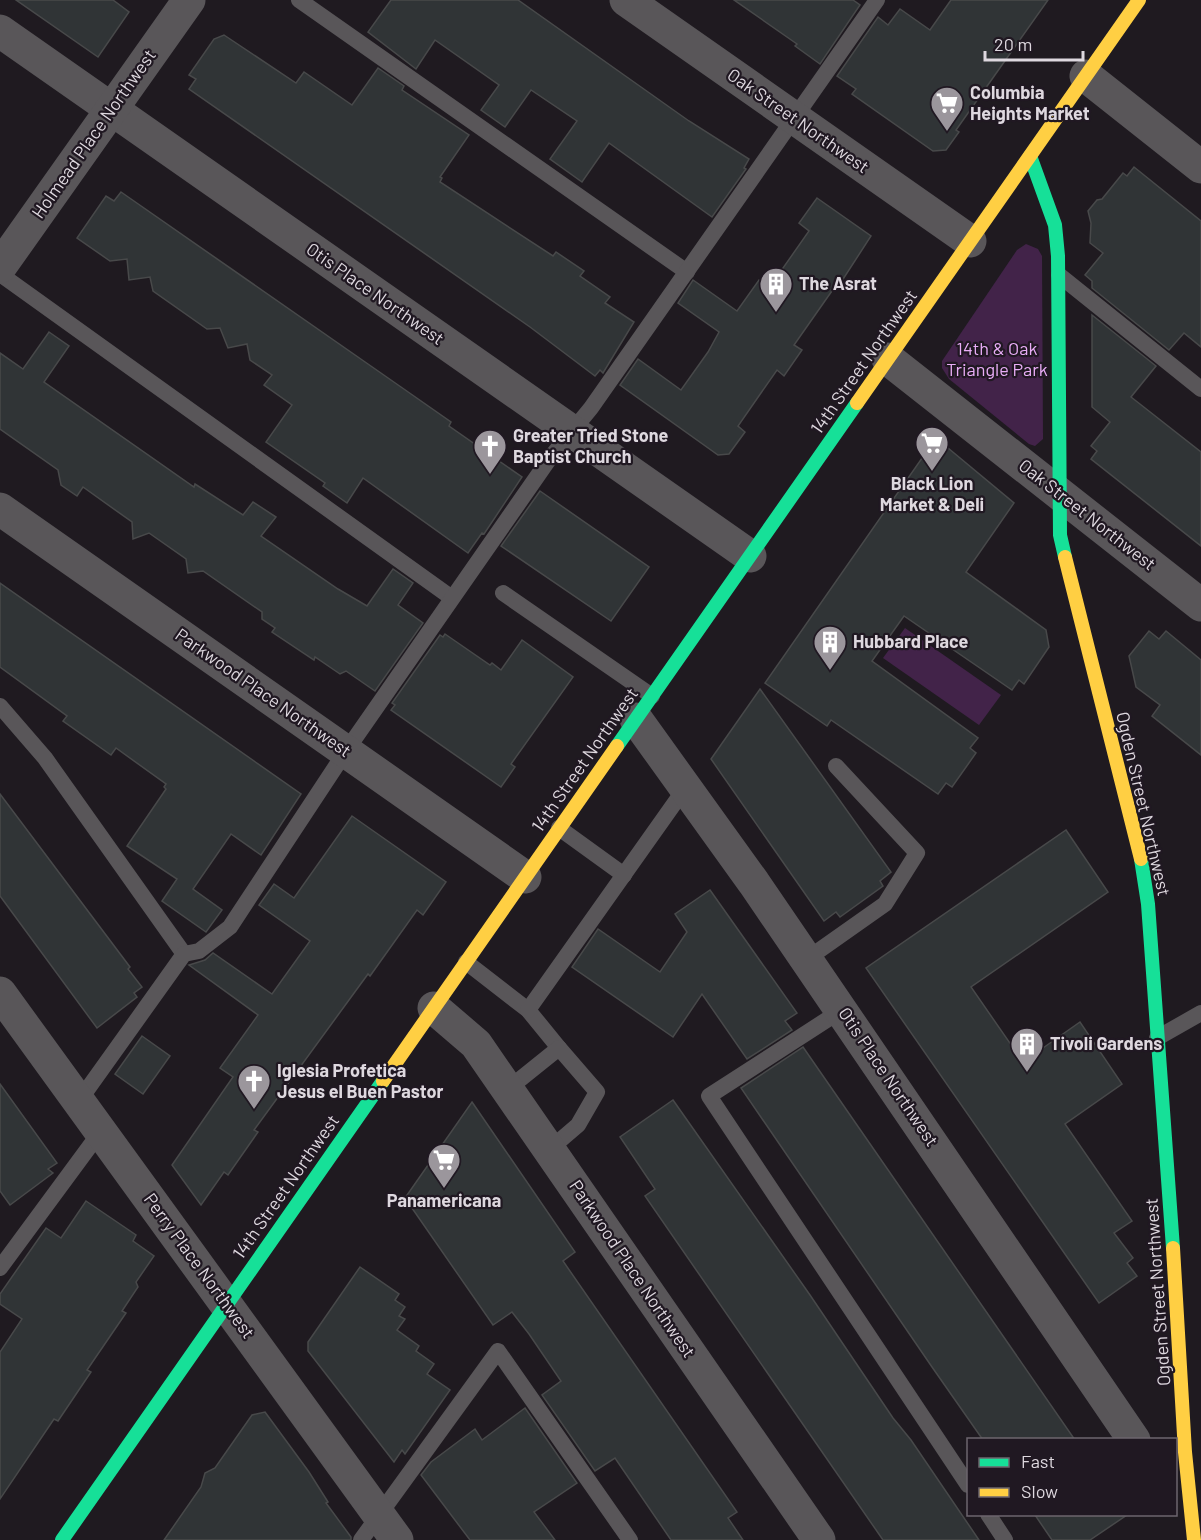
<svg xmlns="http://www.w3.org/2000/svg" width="1201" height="1540" font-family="Barlow,sans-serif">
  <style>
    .green { fill: #422349 }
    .building { fill: #303436; stroke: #48494a; stroke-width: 1.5 }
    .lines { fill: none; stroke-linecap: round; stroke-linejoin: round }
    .lane { stroke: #595659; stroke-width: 16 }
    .street { stroke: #595659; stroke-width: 33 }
    .fast { stroke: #16e098; stroke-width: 14 }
    .slow { stroke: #ffcf43; stroke-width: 14 }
    .labels { text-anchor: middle; stroke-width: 4.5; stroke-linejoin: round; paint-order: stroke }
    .poi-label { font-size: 18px; font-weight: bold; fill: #ded8df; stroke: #201822; text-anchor: start }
    .street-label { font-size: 18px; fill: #ded8df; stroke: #201822 }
    .park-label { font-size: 18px; fill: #e9adf7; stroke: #201822 }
  </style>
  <rect width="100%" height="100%" fill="#1f1a20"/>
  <!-- green -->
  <g class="green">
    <path d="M1026,244L1038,249L1042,256L1043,439L1035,446L1029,444L949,379L942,368V361L1017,250Z"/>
    <path d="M905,628L1001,695L979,725L883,658Z"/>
  </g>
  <!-- building -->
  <g class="building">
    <path d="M16,0H113L129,12L98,57Z"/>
    <path d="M391,0H518L689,121L749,159L744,168L746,169L712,217L609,143L582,182L550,159L577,121L531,90L505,127L481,110L499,85L435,40L416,69L368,32Z"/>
    <path d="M734,0H853L860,5L820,64L795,46L797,44Z"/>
    <path d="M951,0H1048L956,130L959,132L946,150L933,151L852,94L856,89L837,76L878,17L888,25L900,9L930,30Z"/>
    <path d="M224,35L296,83L304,72L352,105L378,68L404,86L402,90L469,135L440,177L442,178L440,182L553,256L556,252L584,271L580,276L610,297L605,303L634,322L603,373L600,370L595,376L530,327L189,89L196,79L189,75L214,39Z"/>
    <path d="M1134,167L1201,221V347L1184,333L1169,350L1092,288V281L1085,275L1103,253L1090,243L1091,223L1088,211L1097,200L1102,199L1123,173L1127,176Z"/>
    <path d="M121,192L401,387L451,422L449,426L522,477L484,534L482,533L468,553L363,478L347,503L323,486L325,483L266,442L292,405L264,385L272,375L250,360L247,344L228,348L220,328L207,329L153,291L150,277L129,280L127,259L110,261L77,238L106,196L114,201Z"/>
    <path d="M817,198L871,236L836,290L834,288L794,345L802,350L784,376L777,370L738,426L745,432L729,454L718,455L620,385L638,359L681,390L708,352L719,332L678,303L693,280L737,311L759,280L769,288L809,231L799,223Z"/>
    <path d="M1092,315L1156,366L1131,397L1201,452V546L1091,459L1097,451L1091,446L1110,422L1092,407Z"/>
    <path d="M49,332L69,346L44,382L194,487L195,484L243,515L253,502L276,517L261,536L338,589L367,606L393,569L413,583L398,605L423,623L375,691L346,671L340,674L315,657L314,660L272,632L275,628L262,619V612L203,571L188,573L186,559L149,533L133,539L132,522L83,487L77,496L61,485L58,470L0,429V353L23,369Z"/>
    <path d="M936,438L1014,503L966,572L1046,630L1049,647L1024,684L1019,680L1012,690L904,616L872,661L978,738L970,748L976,753L952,787L946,783L938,794L831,720L827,726L765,683Z"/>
    <path d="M540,491L649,567L611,621L501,546Z"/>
    <path d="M0,583L301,794L261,855L231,834L193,889L222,910L206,932L162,901L177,879L127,846L166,789L164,787L166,784L116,748L111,755L63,721L67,716L0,667Z"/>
    <path d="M1149,631L1159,639L1166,631L1201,660V755L1152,716L1160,705L1136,687L1129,656Z"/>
    <path d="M445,634L490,665L492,663L501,670L522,640L573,677L511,764L515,767L501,787L391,710L395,705L392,703L440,635L443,637Z"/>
    <path d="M760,689L891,872L880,881L883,886L840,917L836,912L824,921L711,759Z"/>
    <path d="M0,794L130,967L128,969L142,987L134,993L137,997L97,1028L0,896Z"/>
    <path d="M352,816L446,882L423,915L417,910L370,976L368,974L254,1130L258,1132L228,1175L224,1172L201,1205L172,1165L233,1077L220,1068L258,1015L189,965L205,960L213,953L272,994L310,941L259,905L274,884L294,898Z"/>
    <path d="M1066,830L1108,892L971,987L1023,1062L1080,1022L1122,1084L1065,1124L1132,1221L1114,1233L1133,1258L1127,1263L1137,1276L1099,1303L866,968Z"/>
    <path d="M710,890L797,1013L785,1021L792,1030L747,1059L702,994L673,1037L572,967L598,929L660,972L687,932L675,914Z"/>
    <path d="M142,1036L170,1056L143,1094L115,1074Z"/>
    <path d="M803,1047L1075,1440H983L932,1367L741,1088Z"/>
    <path d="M0,1084L57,1163L48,1169L53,1173L10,1205L0,1191Z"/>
    <path d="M673,1100L810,1295L893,1418L911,1440L979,1540H883L645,1196L655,1189L620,1137Z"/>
    <path d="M472,1102L575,1252L563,1261L737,1512L728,1518L743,1540H671L615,1458L595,1471L542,1395L561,1381L529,1334L512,1312L493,1325L405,1198Z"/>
    <path d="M86,1201L136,1235L133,1241L154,1256L136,1282L138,1287L122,1311L126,1313L87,1370L91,1372L58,1421L54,1419L0,1499V1352L22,1319L0,1304V1294L46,1228L61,1238Z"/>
    <path d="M360,1267L399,1294L395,1300L405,1307L399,1316L405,1319L397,1330L419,1346L416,1351L434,1364L427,1374L450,1390L405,1454L402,1450L394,1462L308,1351V1342Z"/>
    <path d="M525,1408L577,1483L534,1512L555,1540H470L421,1475L431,1462L475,1429L482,1440Z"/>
    <path d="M265,1412L309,1472L328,1502L326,1503L351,1537V1540H164L201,1487L205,1473L215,1468L252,1415Z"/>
    <path d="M1035,1515H1127L1090,1540H1052Z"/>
  </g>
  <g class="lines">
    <!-- lane -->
    <g class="lane">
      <path d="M299,0L687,272"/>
      <path d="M0,274L452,598"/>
      <path d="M1059,275L1201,389"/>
      <path d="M503,593L652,696"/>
      <path d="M0,706L45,758L184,954"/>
      <path d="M559,828L624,875"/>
      <path d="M807,959L885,904L917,853L836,766"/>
      <path d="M466,962L528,1010L559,1048"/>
      <path d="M528,1010L686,787"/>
      <path d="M842,1010L709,1096L968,1485"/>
      <path d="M1157,1038L1201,1013"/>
      <path d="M508,1089L559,1048L597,1092L578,1125L550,1149"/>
      <path d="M79,1101L184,954L199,951L230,927L346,751L550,458L591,408L877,0"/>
      <path d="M0,1268L101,1131"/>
      <path d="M988,1514L1005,1540"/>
      <path d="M361,1540L498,1351L630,1540"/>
    </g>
    <!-- street -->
    <g class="street">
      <path d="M626,0L970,241"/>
      <path d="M0,31L750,556"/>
      <path d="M1086,76L1201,167"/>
      <path d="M0,267L189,0"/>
      <path d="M888,359L1201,605"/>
      <path d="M0,509L525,877"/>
      <path d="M636,719L754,883L1134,1440"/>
      <path d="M0,993L397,1540"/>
      <path d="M434,1008L476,1044L819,1540"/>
    </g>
    <!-- fast -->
    <g class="fast">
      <path d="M1030,156L1055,225L1058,256L1060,535L1065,557"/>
      <path d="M617,746L857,403"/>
      <path d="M1141,859L1148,904L1173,1248"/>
      <path d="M62,1540L383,1081"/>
    </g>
    <!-- slow -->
    <g class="slow">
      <path d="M857,403L1139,0"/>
      <path d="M1065,557L1141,859"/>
      <path d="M383,1081L617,746"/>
      <path d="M1173,1248L1185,1452L1194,1540"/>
    </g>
  </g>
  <!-- icons -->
  <defs>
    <symbol id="supermarket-pin" viewBox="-11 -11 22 30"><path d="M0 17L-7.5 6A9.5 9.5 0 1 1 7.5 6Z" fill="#9b969c" stroke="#201822"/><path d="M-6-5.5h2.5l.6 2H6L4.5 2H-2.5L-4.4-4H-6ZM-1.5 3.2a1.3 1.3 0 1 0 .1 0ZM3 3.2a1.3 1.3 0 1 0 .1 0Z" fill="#fff"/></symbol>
    <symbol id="building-pin" viewBox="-11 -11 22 30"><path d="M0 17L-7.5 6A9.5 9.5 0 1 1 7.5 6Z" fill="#9b969c" stroke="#201822"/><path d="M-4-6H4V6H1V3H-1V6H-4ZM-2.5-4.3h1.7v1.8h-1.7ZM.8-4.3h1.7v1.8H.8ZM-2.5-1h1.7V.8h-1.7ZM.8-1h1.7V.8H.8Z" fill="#fff"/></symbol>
    <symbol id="church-pin" viewBox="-11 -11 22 30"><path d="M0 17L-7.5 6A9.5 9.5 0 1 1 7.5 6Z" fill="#9b969c" stroke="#201822"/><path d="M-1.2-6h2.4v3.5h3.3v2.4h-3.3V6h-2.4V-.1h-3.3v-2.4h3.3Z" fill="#fff"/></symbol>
  </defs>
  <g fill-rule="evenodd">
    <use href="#supermarket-pin" x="928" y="84" width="38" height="52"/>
    <use href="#building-pin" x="757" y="265" width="38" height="52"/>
    <use href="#supermarket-pin" x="913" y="424" width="38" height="52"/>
    <use href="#church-pin" x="471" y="427" width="38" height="52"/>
    <use href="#building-pin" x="811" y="623" width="38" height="52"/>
    <use href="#building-pin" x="1008" y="1025" width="38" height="52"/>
    <use href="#church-pin" x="235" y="1062" width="38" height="52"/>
    <use href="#supermarket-pin" x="425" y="1141" width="38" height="52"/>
  </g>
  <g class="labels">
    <!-- poi labels -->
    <g class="poi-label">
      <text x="970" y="99">Columbia<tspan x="970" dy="21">Heights Market</tspan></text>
      <text x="799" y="290">The Asrat</text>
      <text x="513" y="442">Greater Tried Stone<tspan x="513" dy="21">Baptist Church</tspan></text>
      <text x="932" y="490" text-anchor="middle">Black Lion<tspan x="932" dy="21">Market &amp; Deli</tspan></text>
      <text x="853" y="648">Hubbard Place</text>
      <text x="1050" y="1050">Tivoli Gardens</text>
      <text x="277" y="1077">Iglesia Profetica<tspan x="277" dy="21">Jesus el Buen Pastor</tspan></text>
      <text x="444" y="1207" text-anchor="middle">Panamericana</text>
    </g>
    <!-- street labels -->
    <g class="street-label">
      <text transform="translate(798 121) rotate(35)" y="6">Oak Street Northwest</text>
      <text transform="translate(94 134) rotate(-55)" y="6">Holmead Place Northwest</text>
      <text transform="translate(375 294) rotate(35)" y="6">Otis Place Northwest</text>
      <text transform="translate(864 362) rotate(-55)" y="6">14th Street Northwest</text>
      <text transform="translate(1087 515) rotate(38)" y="6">Oak Street Northwest</text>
      <text transform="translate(263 693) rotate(35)" y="6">Parkwood Place Northwest</text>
      <text transform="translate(585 760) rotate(-55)" y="6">14th Street Northwest</text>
      <text transform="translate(1143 804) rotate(77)" y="6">Ogden Street Northwest</text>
      <text transform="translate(888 1077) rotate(56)" y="6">Otis Place Northwest</text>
      <text transform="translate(286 1187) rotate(-55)" y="6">14th Street Northwest</text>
      <text transform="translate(199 1266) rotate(54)" y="6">Perry Place Northwest</text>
      <text transform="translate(632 1269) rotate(56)" y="6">Parkwood Place Northwest</text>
      <text transform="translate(1158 1292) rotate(-94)" y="6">Ogden Street Northwest</text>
    </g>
    <!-- park labels -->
    <g class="park-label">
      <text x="997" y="355">14th &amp; Oak<tspan x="997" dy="21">Triangle Park</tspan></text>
    </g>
  </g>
  <!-- legend -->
  <rect x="967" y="1438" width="210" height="78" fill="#201822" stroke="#6c656e" stroke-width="1.5"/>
  <rect x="979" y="1458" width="30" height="9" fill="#16e098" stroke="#6c656e" stroke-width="1.5"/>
  <text x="1021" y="1468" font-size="18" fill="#ded8df">Fast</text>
  <rect x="979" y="1488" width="30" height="9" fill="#ffcf43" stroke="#6c656e" stroke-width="1.5"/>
  <text x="1021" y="1498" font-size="18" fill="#ded8df">Slow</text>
  <!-- scale -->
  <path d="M985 51v9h98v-9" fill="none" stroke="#ded8df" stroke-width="3"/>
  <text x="994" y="51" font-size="18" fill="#ded8df" stroke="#201822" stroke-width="4.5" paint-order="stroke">20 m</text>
</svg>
